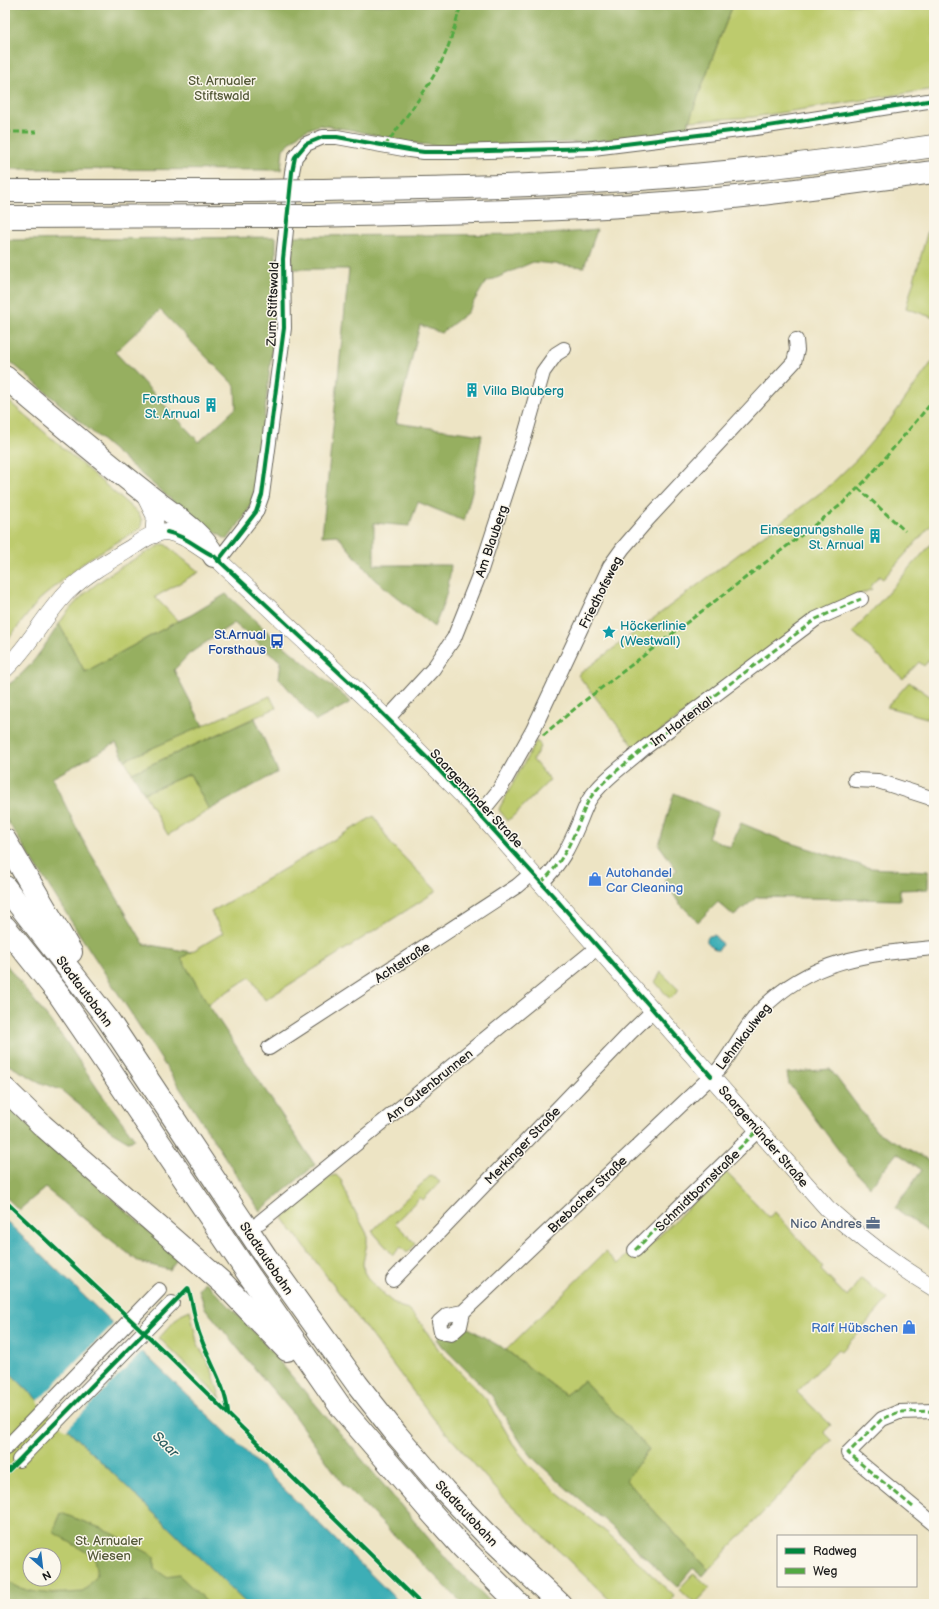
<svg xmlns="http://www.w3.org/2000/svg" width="939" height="1609" font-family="'Balsamiq Sans',sans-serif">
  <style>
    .green { fill: #bdcb6d; stroke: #6c7444; fill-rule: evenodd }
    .forest { fill: #96af60; stroke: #59663e; fill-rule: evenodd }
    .water { fill: #3daeb6; stroke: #2c6569 }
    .pier { fill: #ede4c4 }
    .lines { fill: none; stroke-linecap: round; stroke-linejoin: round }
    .minor-casing { stroke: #656257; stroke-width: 16 }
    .tertiary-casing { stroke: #656257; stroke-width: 18 }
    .primary-casing { stroke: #656257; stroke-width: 24 }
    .motorway-casing { stroke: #656257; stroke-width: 24 }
    .minor { stroke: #fff; stroke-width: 14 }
    .tertiary { stroke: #fff; stroke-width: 17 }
    .primary { stroke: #fff; stroke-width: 22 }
    .motorway { stroke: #fff; stroke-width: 22 }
    .motorway-bridge-casing { stroke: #656257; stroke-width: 24; stroke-linecap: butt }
    .motorway-bridge { stroke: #fff; stroke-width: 22 }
    .quiet { stroke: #52a943; stroke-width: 3; stroke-dasharray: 6 3; stroke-linecap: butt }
    .cycleway-casing { stroke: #fbf7ec; stroke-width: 6 }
    .cycleway { stroke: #00873e; stroke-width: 4 }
    .labels { text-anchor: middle; stroke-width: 3; stroke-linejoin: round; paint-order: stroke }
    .park-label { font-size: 13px; fill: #545938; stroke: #fbf7ec }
    .street-label { font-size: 13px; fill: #1c1c1c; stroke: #fbf7ec }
    .culture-label { font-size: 13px; fill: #0d838f; stroke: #fbf7ec; text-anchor: start }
    .transit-label { font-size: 13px; fill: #164399; stroke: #fbf7ec; text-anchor: end }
    .shop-label { font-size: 13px; fill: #366cbe; stroke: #fbf7ec; text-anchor: start }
    .service-label { font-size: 13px; fill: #4e5e75; stroke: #fbf7ec; text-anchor: end }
    .water-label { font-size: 14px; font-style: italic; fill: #2b5e61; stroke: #fbf7ec }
  </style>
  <rect width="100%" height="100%" fill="#fbf7ec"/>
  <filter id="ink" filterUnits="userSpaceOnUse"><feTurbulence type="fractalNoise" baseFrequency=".025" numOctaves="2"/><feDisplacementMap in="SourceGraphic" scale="8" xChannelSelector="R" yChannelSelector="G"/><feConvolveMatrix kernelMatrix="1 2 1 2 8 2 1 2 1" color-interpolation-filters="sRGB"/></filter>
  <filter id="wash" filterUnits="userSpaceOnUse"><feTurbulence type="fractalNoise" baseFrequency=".012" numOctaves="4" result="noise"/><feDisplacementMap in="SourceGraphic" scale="16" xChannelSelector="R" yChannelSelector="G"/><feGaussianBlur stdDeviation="0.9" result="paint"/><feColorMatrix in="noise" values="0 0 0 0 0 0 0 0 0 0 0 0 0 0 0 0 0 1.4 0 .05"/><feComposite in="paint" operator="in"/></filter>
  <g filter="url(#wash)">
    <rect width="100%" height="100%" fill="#ede4c4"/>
    <!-- green -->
    <g class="green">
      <path d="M733,5H934V89L753,117L689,121L719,40Z"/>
      <path d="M931,220H934V318L906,308Z"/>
      <path d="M934,359V522L883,579L879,576L870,587L872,589L828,608L636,749L578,675L828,487L857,459L890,420Z"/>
      <path d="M5,398L138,513L142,520L141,528L87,560L39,600L5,643Z"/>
      <path d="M934,541V654L924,666L919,662L903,679L853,632Z"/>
      <path d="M163,544L166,545L199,572L155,597L178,621L85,672L59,624C81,588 125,563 163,544Z"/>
      <path d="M909,682L934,699V720L887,707Z"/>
      <path d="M270,696L276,708L132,773L125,760Z"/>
      <path d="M536,741L541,745L533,760L550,780L508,821L499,810L500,807Z"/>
      <path d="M190,774L209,810L168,835L144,793Z"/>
      <path d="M374,816L391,844L437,891L265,1000L250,977L208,1004L181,958L223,933L211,912Z"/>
      <path d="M661,972L679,990L670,999L655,982Z"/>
      <path d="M725,1171L769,1217L775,1212L823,1267L821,1270L847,1297L861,1278L888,1299L841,1352L838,1350L797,1392L831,1425L824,1432L832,1440L708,1570L625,1479L649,1450L584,1381L565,1395L506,1350L605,1252L618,1264L630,1252L637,1258Z"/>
      <path d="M336,1175L341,1180L349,1200L367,1234V1243L363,1263L364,1272L369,1280L390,1300L398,1306L408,1309L422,1325L439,1350L487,1400L517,1450L530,1466L560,1495L611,1536L674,1596L671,1600L676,1604H614L505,1499L433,1418L283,1218L331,1176Z"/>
      <path d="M431,1175L440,1182L423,1200L420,1197L395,1223L416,1244L407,1253L401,1247L393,1255L372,1231Z"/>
      <path d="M190,1310L197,1342L212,1371L221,1399L159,1338L181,1314Z"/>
      <path d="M5,1368L247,1604H5ZM30,1555H54V1579H30Z"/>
      <path d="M694,1573L710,1588L695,1604L679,1589Z"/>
    </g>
    <!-- forest -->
    <g class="forest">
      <path d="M5,5H733L719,40L685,132L585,142L449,147L410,143L352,130L319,125L302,132L283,149L281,170L5,169Z"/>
      <path d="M597,230L584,267L533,262L485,283L467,313L441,333L420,325L396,423L482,435L473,488L464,521L418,502L409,526L374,523V565H451C449,588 444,605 434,627L374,579L337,535L322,536L349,269H291L293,236L549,234Z"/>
      <path d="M276,237V314L256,491L247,513L227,540L182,509L5,357V240ZM160,310L235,386L236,408L199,442L115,352Z"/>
      <path d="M226,594L272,636L351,702L316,721L279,678L281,662L234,623L189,654L174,670L203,726L125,760L116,743L52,778L81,837L144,944L191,952L181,958L208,1004L315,1165L260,1211L78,932L5,817V687C30,671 43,648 59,624L85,672L178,621L191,615Z"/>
      <path d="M255,718L278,772L209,810L190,774L144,793L132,773Z"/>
      <path d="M674,793L718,812L708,837L730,847L741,823L782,840L870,868L928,871V889L900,890V900L757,897L734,916L718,902L698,922L679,903L664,880L677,870L659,845Z"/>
      <path d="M5,963L65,1040L99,1091L135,1139L128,1141L111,1131L61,1090L41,1083L5,1063Z"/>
      <path d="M830,1069L877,1132L934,1163V1236L895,1208L922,1170L897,1153L870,1187L852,1168L789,1084L787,1073Z"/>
      <path d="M5,1104L178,1257L170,1270L139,1262L45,1188L19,1210L5,1196Z"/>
      <path d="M205,1281L257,1335L447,1560L493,1604H463L343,1484L290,1410L249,1362L205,1308L199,1290Z"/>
      <path d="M467,1327L506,1350L565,1395L584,1381L649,1449L626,1480L708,1570L703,1576L693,1568L677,1587L616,1530L566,1488L536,1461L523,1446L492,1396L443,1347L437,1339L439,1337Z"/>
      <path d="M61,1513L106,1530L154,1556V1568L166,1577L179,1575L209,1604H5V1580C29,1596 55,1594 83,1592L97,1576L94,1557L53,1532Z"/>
    </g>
    <!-- water -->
    <g class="water">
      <path d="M714,935L722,944L719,950H715L707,942V938L709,936Z"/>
      <path d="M5,1220L231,1437L401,1604H247L5,1368Z"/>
    </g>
    <!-- pier -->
    <path class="pier" d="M115,1322L144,1350L66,1430L37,1402Z"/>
  </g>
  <g filter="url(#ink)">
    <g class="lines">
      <defs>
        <g id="minor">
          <path d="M218,561L256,512L262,495L284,328L283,259L292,172L295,157L306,144L323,137H337L409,150L424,152H453L593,148L755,128L934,100"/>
          <path d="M387,719L433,669L454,638L480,573L525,435L543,372L556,354L564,349"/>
          <path d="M855,780L878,781L934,799"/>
          <path d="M478,812L487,805L500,789L533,730L610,566L623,548L648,519L794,362L797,350L796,340"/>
          <path d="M541,883C560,865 569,847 579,823C582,816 585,807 589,800C601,781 626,764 643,749L816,619L861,599"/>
          <path d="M269,1048L517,886L532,873"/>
          <path d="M260,1222L598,947"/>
          <path d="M635,1250L759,1129"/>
          <path d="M393,1280L630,1033L653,1011"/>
          <path d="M463,1312L447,1315L439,1322L441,1332L451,1334L460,1326L463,1312L719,1069C734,1050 744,1028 761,1010C810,959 867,954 934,948"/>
          <path d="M934,1411L899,1412L882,1419L848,1453L934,1524"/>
          <path d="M6,1448L159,1290"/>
          <path d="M19,1460L172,1303"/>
        </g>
        <g id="tertiary">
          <path d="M143,492L155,516L154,535"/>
          <path d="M5,669C30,646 44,615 68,591C86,574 109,561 131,548C141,541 156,530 169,532C187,535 199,549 214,556L387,719L471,804L827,1208C862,1240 894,1264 934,1288"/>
        </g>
        <path id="primary" d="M5,377C52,417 99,457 148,495C170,513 200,530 214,556"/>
        <g id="motorway">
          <path d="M315,190C418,188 521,187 624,180C728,174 831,161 934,146"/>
          <path d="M5,191H256"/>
          <path d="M316,216C446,213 576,211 705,200C782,193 858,182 934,172"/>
          <path d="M5,217L259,216"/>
          <path d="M5,840L71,952"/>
          <path d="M5,887L107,1018L266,1257L357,1384L397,1435L444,1490L486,1534L560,1604"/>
          <path d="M5,927L58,993L86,1034L247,1272L340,1406L429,1510L462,1547L519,1604"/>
          <path d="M5,1089L42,1125L224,1284L287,1350"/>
        </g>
      </defs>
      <!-- minor casing -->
      <use href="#minor" class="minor-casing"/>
      <!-- tertiary casing -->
      <use href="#tertiary" class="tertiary-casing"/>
      <!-- primary casing -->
      <use href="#primary" class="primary-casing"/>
      <!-- motorway casing -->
      <use href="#motorway" class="motorway-casing"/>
      <!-- minor -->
      <use href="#minor" class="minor"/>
      <!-- tertiary -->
      <use href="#tertiary" class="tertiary"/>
      <!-- primary -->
      <use href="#primary" class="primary"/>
      <!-- motorway -->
      <use href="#motorway" class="motorway"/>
      <defs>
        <g id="motorway-bridge">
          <path d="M256,191L315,190"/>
          <path d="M259,216H316"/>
        </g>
      </defs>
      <!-- motorway-bridge casing -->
      <use href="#motorway-bridge" class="motorway-bridge-casing"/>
      <!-- motorway-bridge -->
      <use href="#motorway-bridge" class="motorway-bridge"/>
      <!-- quiet -->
      <g class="quiet">
        <path d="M5,132H37"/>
        <path d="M385,146C406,116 431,86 446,52C452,37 456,21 461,5"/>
        <path d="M858,488L905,531"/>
        <path d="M543,735L583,702L842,504L869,477L934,400"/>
        <path d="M541,883C560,865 569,847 579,823C582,816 585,807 589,800C601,781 626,764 643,749L816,619L861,599"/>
        <path d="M635,1250L759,1129"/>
        <path d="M913,1507L848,1453L882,1419L899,1412L934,1411"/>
      </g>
      <defs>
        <g id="cycleway">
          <path d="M167,532C186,536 197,548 214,556L375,706L438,769L556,899L711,1076"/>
          <path d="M218,561L256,512L262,495L284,328L283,259L292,172L295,157L306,144L323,137H337L409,150L424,152H453L593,148L755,128L934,100"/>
          <path d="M5,1201L168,1355L421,1604"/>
          <path d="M5,1471L7,1472L19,1460L188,1288C194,1305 194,1322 201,1338C210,1364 226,1386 228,1413"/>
        </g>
      </defs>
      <!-- cycleway casing -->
      <use href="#cycleway" class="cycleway-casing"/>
      <!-- cycleway -->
      <use href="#cycleway" class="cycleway"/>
    </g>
  </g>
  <!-- icons -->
  <defs>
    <symbol id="building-bare" viewBox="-9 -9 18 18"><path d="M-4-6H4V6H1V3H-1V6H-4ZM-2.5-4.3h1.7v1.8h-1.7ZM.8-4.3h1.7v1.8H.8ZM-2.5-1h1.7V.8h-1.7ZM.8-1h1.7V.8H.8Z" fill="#0f9aa8" stroke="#fbf7ec" stroke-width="2.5" paint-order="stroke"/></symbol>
    <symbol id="sight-bare" viewBox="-9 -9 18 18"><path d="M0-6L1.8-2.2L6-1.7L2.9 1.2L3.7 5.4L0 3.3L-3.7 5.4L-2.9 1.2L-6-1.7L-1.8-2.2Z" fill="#0f9aa8" stroke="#fbf7ec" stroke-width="2.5" paint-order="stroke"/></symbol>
    <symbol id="bus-bare" viewBox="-9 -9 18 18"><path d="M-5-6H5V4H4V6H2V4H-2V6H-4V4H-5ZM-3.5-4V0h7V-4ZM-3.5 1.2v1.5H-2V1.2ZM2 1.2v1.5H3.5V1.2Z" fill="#1a4fb4" stroke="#fbf7ec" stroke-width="2.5" paint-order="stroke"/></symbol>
    <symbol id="shop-bare" viewBox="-9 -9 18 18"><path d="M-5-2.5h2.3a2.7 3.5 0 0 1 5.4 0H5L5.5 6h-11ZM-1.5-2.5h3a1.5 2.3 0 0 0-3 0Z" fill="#3f7fe0" stroke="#fbf7ec" stroke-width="2.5" paint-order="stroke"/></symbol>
    <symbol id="office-bare" viewBox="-9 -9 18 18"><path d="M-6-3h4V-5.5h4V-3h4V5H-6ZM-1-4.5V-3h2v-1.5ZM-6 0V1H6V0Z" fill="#5c6f8a" stroke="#fbf7ec" stroke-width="2.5" paint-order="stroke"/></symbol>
  </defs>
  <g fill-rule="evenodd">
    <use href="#building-bare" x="462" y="380" width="20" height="20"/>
    <use href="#building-bare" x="201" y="395" width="20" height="20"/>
    <use href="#building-bare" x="865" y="526" width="20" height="20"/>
    <use href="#sight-bare" x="599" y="622" width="20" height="20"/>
    <use href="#bus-bare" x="267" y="631" width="20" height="20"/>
    <use href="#shop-bare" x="585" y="869" width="20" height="20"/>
    <use href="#office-bare" x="863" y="1213" width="20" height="20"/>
    <use href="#shop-bare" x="899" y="1317" width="20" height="20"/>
  </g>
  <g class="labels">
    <!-- park labels -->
    <g class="park-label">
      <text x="222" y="85">St. Arnualer<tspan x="222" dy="15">Stiftswald</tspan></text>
      <text x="109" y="1545">St. Arnualer<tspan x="109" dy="15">Wiesen</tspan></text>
    </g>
    <!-- street labels -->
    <g class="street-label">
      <text transform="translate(272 304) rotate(-88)" y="5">Zum Stiftswald</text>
      <text transform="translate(491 541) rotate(-71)" y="5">Am Blauberg</text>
      <text transform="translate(600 592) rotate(-63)" y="5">Friedhofsweg</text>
      <text transform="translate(681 721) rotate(-37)" y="5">Im Hartental</text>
      <text transform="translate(477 798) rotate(47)" y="5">Saargemünder Straße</text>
      <text transform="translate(402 962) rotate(-33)" y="5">Achtstraße</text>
      <text transform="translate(85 991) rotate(53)" y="5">Stadtautobahn</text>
      <text transform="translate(743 1036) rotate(-52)" y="5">Lehmkaulweg</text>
      <text transform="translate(429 1085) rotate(-39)" y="5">Am Gutenbrunnen</text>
      <text transform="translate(764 1136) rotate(49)" y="5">Saargemünder Straße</text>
      <text transform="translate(522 1145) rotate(-46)" y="5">Merkinger Straße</text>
      <text transform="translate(697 1190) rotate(-44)" y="5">Schmidtbornstraße</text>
      <text transform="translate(587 1194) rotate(-44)" y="5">Brebacher Straße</text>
      <text transform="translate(267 1258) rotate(56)" y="5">Stadtautobahn</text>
      <text transform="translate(467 1513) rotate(47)" y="5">Stadtautobahn</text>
    </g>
    <!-- culture labels -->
    <g class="culture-label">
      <text x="483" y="395">Villa Blauberg</text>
      <text x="200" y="403" text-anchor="end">Forsthaus<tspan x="200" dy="15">St. Arnual</tspan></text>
      <text x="864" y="534" text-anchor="end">Einsegnungshalle<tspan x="864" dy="15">St. Arnual</tspan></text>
      <text x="620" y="630">Höckerlinie<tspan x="620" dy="15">(Westwall)</tspan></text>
    </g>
    <!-- transit labels -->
    <g class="transit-label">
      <text x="266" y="639">St.Arnual<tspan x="266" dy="15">Forsthaus</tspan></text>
    </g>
    <!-- shop labels -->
    <g class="shop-label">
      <text x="606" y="877">Autohandel<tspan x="606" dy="15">Car Cleaning</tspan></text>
      <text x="898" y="1332" text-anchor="end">Ralf Hübschen</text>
    </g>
    <!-- service labels -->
    <g class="service-label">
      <text x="862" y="1228">Nico Andres</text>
    </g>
    <!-- water labels -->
    <g class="water-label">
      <text transform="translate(166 1444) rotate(45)" y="5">Saar</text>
    </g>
  </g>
  <!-- margin -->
  <rect width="939" height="1609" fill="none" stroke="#fbf7ec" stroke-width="20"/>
  <!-- legend -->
  <rect x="777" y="1535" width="140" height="52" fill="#fbf7ec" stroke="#a29f99"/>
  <rect x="785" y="1548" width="20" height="6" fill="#00873e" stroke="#a29f99"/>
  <text x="813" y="1555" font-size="12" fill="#1c1c1c">Radweg</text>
  <rect x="785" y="1568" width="20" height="6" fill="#52a943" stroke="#a29f99"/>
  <text x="813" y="1575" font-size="12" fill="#1c1c1c">Weg</text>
  <!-- north arrow -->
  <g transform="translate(42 1567) rotate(152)"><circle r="19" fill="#fbf7ec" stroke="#a29f99"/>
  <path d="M0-3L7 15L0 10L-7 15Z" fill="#1f6fb2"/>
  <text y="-6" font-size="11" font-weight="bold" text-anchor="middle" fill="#1c1c1c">N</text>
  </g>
</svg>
